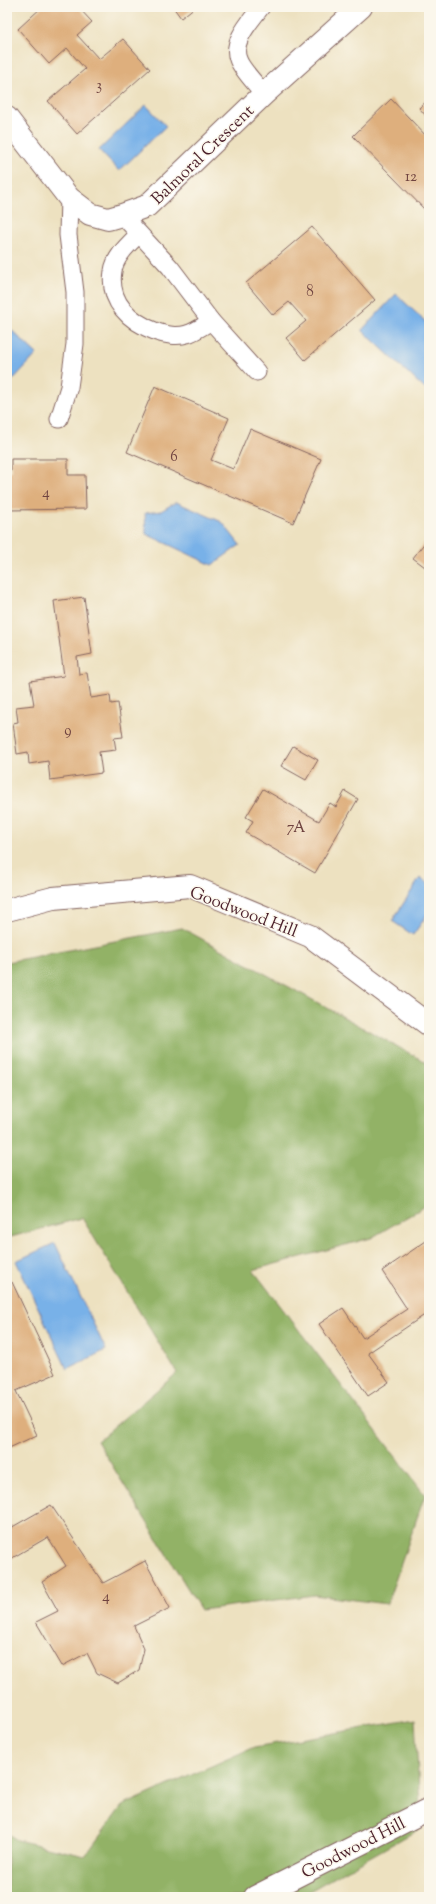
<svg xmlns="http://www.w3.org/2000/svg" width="436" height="1904" font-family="'Sorts Mill Goudy',serif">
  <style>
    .forest { fill: #92b266; stroke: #6e6848 }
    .water { fill: #78b1e8; stroke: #61688a }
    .building { fill: #deaf7d }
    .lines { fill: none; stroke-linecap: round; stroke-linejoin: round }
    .lane-casing { stroke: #83635f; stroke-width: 19 }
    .street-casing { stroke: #83635f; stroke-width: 24 }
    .lane { stroke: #fff; stroke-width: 17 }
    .street { stroke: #fff; stroke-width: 22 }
    .labels { text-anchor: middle; stroke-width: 3; stroke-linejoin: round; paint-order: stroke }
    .number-label { font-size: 15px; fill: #6f4340 }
    .street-label { font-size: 17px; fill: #4a1f2b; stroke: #fbf7ec }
  </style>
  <rect width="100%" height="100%" fill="#fbf7ec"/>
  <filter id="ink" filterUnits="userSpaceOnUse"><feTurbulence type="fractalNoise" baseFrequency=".025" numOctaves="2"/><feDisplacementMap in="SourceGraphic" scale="8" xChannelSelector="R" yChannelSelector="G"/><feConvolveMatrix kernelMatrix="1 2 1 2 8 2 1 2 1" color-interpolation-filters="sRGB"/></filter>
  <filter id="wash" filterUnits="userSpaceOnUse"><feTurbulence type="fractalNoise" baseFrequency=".012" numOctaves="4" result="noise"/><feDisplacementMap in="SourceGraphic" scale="16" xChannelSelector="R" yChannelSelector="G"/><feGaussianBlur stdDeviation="0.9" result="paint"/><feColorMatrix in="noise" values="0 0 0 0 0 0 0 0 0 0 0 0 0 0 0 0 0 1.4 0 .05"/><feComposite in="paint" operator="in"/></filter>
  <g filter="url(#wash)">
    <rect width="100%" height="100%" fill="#ede1c0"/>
    <!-- forest -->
    <g class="forest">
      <path d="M182,928L429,1064V1204L371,1238L253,1270L425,1495L387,1604L314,1595L201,1610L97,1441L177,1373L82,1218L7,1238V962Z"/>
      <path d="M415,1719L421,1828L299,1897H7V1833L17,1840L85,1856L122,1806L254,1747Z"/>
    </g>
    <!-- water -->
    <g class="water">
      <path d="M146,105L166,126L119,171L99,150Z"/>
      <path d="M396,294L429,325V385L425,389L362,330Z"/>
      <path d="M7,326L37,354L7,386Z"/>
      <path d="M176,502L222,522L240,545L212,565L146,534L145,513L161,511Z"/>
      <path d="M420,878L429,884V912L413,935L392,921Z"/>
      <path d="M55,1243L106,1350L67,1369L16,1261Z"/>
    </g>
    <g id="blocks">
      <!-- building -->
      <g class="building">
        <path d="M42,7H78L92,22L77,35L99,59L123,39L150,69L77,134L48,101L85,69L67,48L49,64L18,29Z"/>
        <path d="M173,7H195L181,18Z"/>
        <path d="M391,99L429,139V214L353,136Z"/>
        <path d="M429,99V119L419,108Z"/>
        <path d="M312,227L375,300L305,360L286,338L306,321L289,302L273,315L246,283Z"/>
        <path d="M155,386L229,418L211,460L233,469L250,429L321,459L293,523L127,452Z"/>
        <path d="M11,459H68V475H85L86,509L7,510V471H11Z"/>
        <path d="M429,537V570L413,558Z"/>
        <path d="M84,597L92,654L77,657L79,674L87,673L91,698L110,695L111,704L118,703L123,737L114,738L116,750L99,752L102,773L50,780L48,761L29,764L28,752L17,754L13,723L18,722L16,707L34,705L30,681L64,676L54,601Z"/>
        <path d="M293,746L318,760L306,780L281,766Z"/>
        <path d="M263,789L319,821L330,803L336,807L345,791L358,799L315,873L246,833L253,821L246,817Z"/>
        <path d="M429,1239V1312L368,1353L389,1382L368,1396L319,1324L343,1308L363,1338L407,1309L382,1271Z"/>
        <path d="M12,1282L55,1374L16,1391L37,1435L7,1449V1284Z"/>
        <path d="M51,1505L103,1583L145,1561L170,1608L134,1626L144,1649L139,1670L118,1683L97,1673L87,1653L62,1666L36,1622L58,1611L42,1582L66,1566L48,1537L7,1561V1530Z"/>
      </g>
    </g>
  </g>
  <g filter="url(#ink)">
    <use href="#blocks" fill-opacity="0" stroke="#83635f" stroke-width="1"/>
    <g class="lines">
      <defs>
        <g id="lane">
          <path d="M261,7C251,21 231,41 238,59C241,69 257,85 264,94"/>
          <path d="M122,215L170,267L211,321L257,372"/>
          <path d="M139,234C129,244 115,256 113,271C108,302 130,322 157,332C165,335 178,337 187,334C195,332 203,326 211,321"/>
          <path d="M59,419L69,387L75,344V292L68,235L69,198"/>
        </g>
        <g id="street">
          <path d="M7,118L69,198L90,214L108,219L122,215L147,206L264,94L361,7"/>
          <path d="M7,910L53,898L190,886L310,936L429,1025"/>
          <path d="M255,1897L429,1809"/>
        </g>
      </defs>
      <!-- lane casing -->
      <use href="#lane" class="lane-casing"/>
      <!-- street casing -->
      <use href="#street" class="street-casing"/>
      <!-- lane -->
      <use href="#lane" class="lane"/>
      <!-- street -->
      <use href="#street" class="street"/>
    </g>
  </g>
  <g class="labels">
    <!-- number labels -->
    <g class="number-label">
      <text x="99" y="90">3</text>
      <text x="411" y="181">12</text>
      <text x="310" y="296">8</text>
      <text x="174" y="461">6</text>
      <text x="46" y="497">4</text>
      <text x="68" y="735">9</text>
      <text x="296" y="832">7A</text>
      <text x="106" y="1601">4</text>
    </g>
    <!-- street labels -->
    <g class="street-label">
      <text transform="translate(202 154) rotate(-44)" y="6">Balmoral Crescent</text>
      <text transform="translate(244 911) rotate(21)" y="6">Goodwood Hill</text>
      <text transform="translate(353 1847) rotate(-27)" y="6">Goodwood Hill</text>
    </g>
  </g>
  <!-- margin -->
  <rect width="436" height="1904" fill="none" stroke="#fbf7ec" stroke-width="24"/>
</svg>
